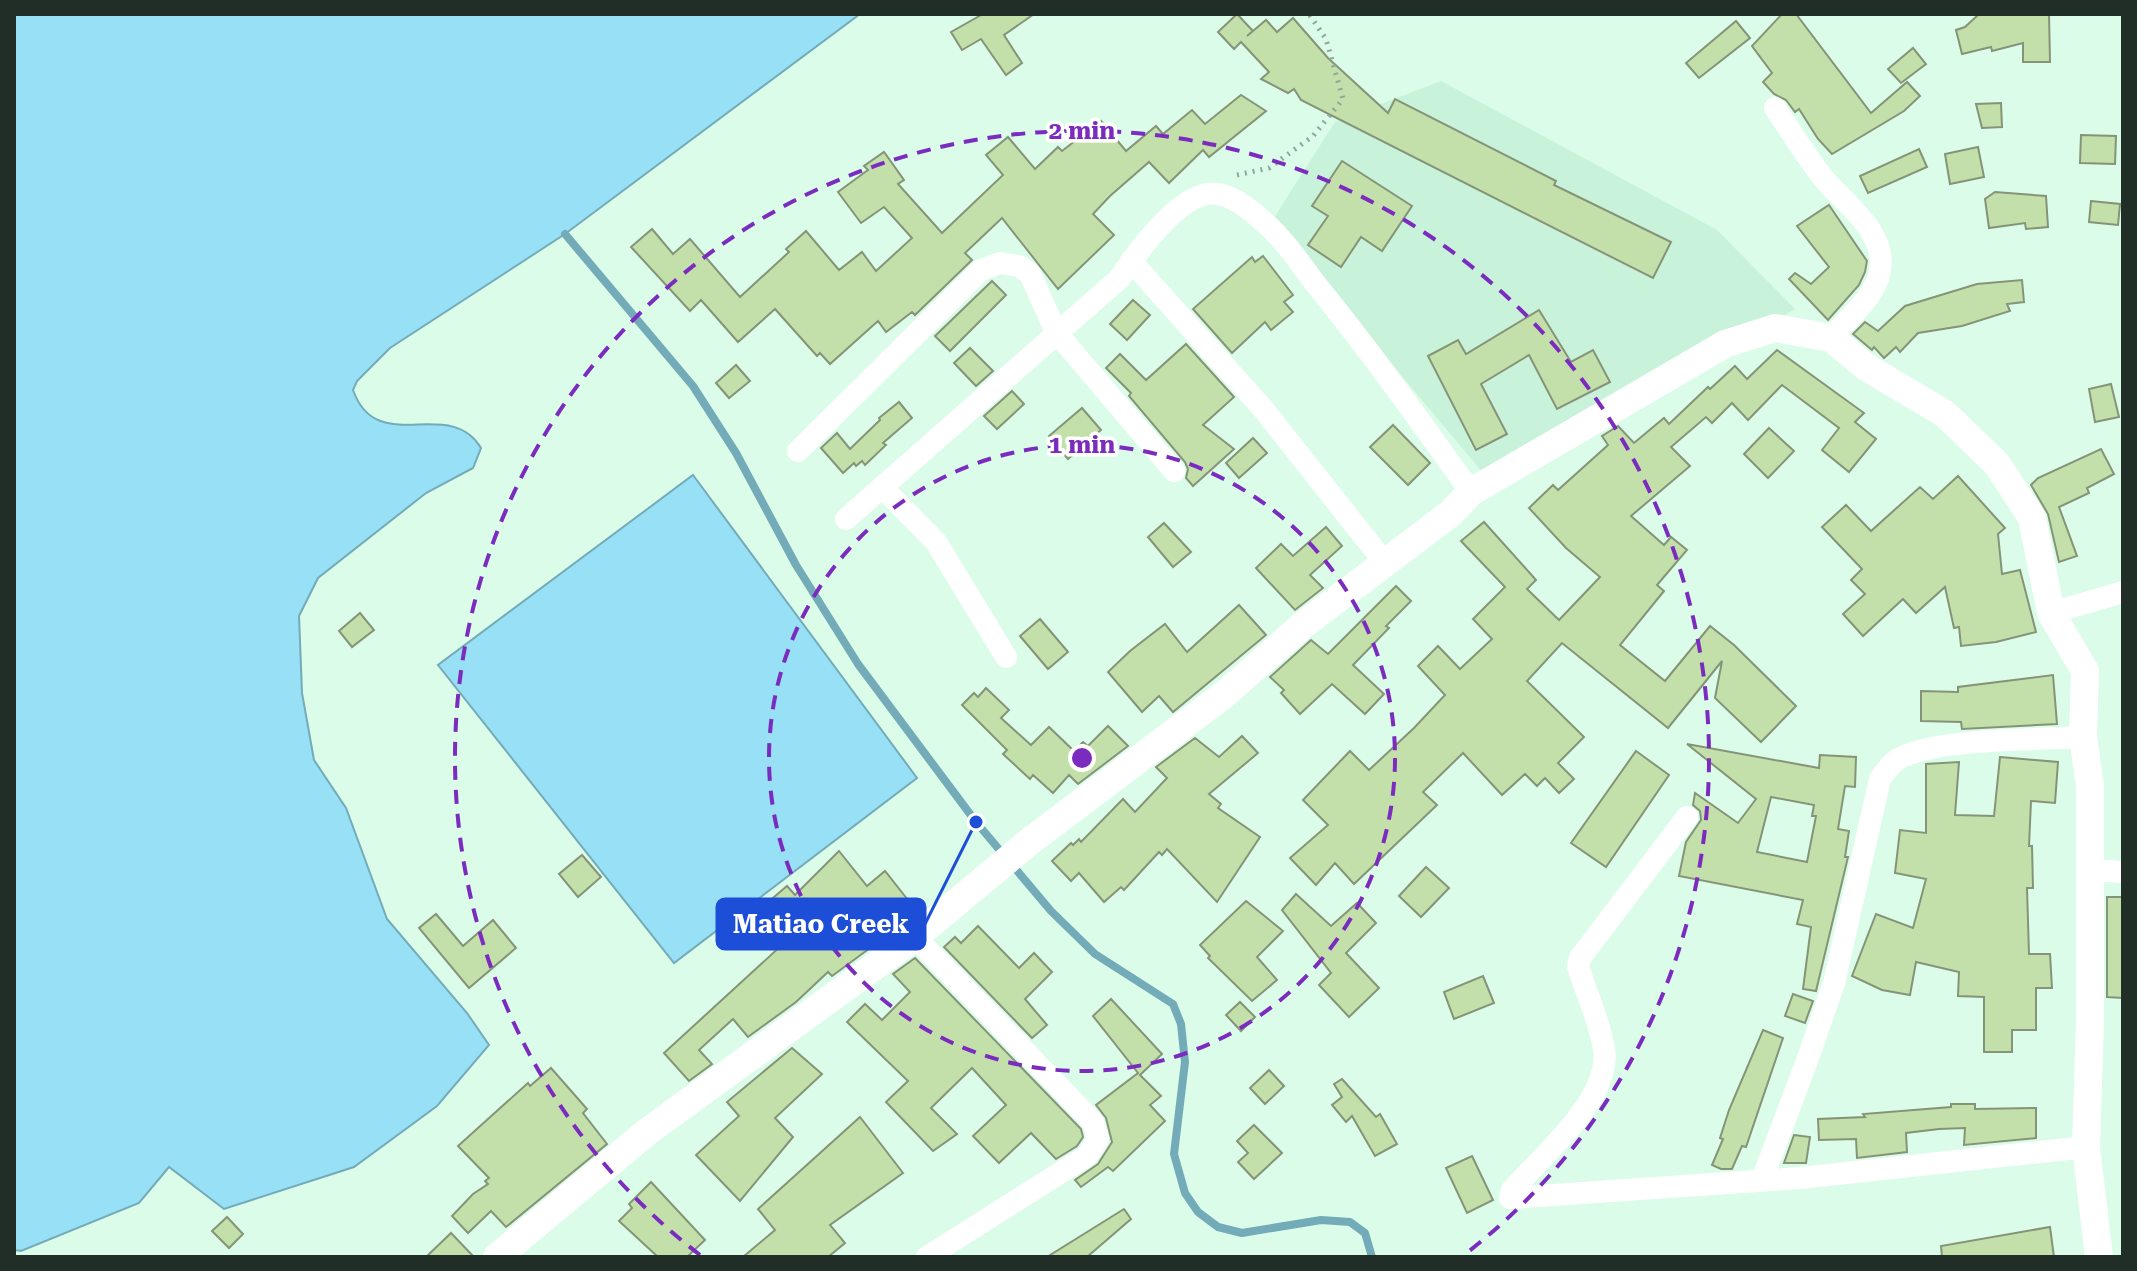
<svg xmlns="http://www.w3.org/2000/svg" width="2137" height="1271" font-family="'Roboto Serif',serif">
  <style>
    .built { fill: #c8f2da }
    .water { fill: #97e0f6; stroke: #74abb8; stroke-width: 2 }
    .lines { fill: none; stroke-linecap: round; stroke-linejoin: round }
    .stream { stroke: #74abb8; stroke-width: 8 }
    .building { fill: #c4e0aa; stroke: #859478; stroke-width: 2; fill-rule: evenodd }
    .path { stroke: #8fa89a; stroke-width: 5; stroke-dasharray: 2 6; stroke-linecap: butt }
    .minor { stroke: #fff; stroke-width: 22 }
    .tertiary { stroke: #fff; stroke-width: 28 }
    .ring { fill: none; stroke: #7b2cbf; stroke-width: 4; stroke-dasharray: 14 10 }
    .centre { fill: #7b2cbf; stroke: #fff; stroke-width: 4 }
    .ring-label { font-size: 24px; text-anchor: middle; font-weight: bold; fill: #7b2cbf; stroke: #fff; stroke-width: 7; stroke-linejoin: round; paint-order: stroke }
    .leader { fill: none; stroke: #1d4ed8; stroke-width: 3 }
    .callout-dot { fill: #1d4ed8; stroke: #fff; stroke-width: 3 }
    .callout { fill: #1d4ed8; stroke: #1d4ed8; stroke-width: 3 }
    .callout-label { font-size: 26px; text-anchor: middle; font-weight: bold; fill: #fff }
  </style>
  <rect width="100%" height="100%" fill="#dafce8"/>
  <!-- built -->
  <path class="built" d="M1441,81L1717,230L1795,309L1489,480L1272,221L1335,122Z"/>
  <!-- water -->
  <g class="water">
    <path d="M14,14H860L565,234L390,348L357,381L353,390C377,458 449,395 481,448L473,468L426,493L318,578L299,616L302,693L314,760L346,808L387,919L467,1013L489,1045L437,1106L354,1167L224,1209L169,1167L139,1203L21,1251L14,1250Z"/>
    <path d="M693,475L917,778L674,963L438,665Z"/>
  </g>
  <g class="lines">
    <!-- stream -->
    <path class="stream" d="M565,234L693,386L736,453L796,565L858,664L976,822L1051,911L1095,954L1173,1004L1181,1024L1185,1062L1174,1154L1185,1193L1198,1212L1218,1227L1242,1233L1321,1220L1350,1222L1365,1233L1372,1257"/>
  </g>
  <!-- building -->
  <g class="building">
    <path d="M983,14H1034L1004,35L1022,63L1006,75L981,39L962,50L951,32Z"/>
    <path d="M1237,14L1253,31L1247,36L1266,20L1277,32L1293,18L1328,58L1388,113L1395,99L1556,181L1554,185L1671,242L1653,278L1301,100L1294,89L1288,93L1261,79L1269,72L1241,42L1234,49L1218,32Z"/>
    <path d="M1782,14H1796L1871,113L1907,82L1920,96L1904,111L1832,154L1818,139L1799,109L1795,112L1786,100L1774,94L1763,82L1772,73L1752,46Z"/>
    <path d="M1979,14H2049L2050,62H2023V43L1992,51L1991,47L1962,54L1956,30L1965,27Z"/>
    <path d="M1736,21L1750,38L1699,78L1686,63Z"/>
    <path d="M1913,48L1926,64L1901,83L1888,69Z"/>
    <path d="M1241,95L1266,111L1209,157L1203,150L1169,183L1149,162L1110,196L1093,214L1114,235L1058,289L1002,218L965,253L972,260L915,315L912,312L886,332L878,321L830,364L820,353L817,356L775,309L738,342L701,300L690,311L631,247L652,229L673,254L690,239L740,297L789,252L786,249L806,231L839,270L862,252L876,271L912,238L884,207L861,223L838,192L868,170L864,166L884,152L904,180L898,184L942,233L1003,175L986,155L1008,137L1035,169L1058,147L1062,151L1101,121L1126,151L1156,126L1163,134L1192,110L1205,124Z"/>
    <path d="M2001,103L2002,127L1982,128L1976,104Z"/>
    <path d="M2081,135L2116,136L2115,164L2080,163Z"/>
    <path d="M1978,147L1984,177L1950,184L1945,154Z"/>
    <path d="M1919,149L1927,167L1868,193L1860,176Z"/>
    <path d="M1342,161L1412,206L1382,251L1361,237L1341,267L1308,245L1328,216L1312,206Z"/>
    <path d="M1995,192L2046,196L2048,227L2026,229L2025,223L1989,228L1985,199Z"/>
    <path d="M2091,201L2120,204L2118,225L2089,222Z"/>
    <path d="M1829,205L1867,261L1865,272L1859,285L1828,320L1789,279L1795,273L1811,284L1829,267L1797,226Z"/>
    <path d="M1263,256L1293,295L1284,302L1293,312L1271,330L1265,322L1232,353L1193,309L1252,257L1255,262Z"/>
    <path d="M2022,280L2024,302L2007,304L2010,311L1962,326L1918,333L1900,352L1896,347L1884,358L1874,347L1872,350L1853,334L1865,322L1878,331L1905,306L1977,284Z"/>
    <path d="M992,281L1006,295L950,351L935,336Z"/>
    <path d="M1133,300L1150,315L1127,340L1110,324Z"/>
    <path d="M1539,310L1571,362L1593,350L1610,382L1557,409L1529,355L1481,384L1507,434L1476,450L1428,356L1458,340L1466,354Z"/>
    <path d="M1186,344L1234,397L1203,425L1234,449L1193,486L1186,478L1188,469L1185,462L1129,396L1131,393L1106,368L1120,354L1146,380Z"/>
    <path d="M970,348L993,371L976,386L954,363Z"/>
    <path d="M1777,350L1864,413L1855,422L1876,439L1849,472L1822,450L1839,428L1782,385L1748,420L1732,403L1712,423L1706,417L1671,447L1690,466L1631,516L1664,545L1671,537L1687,550L1657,585L1664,591L1620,645L1665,681L1710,626L1734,645L1796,706L1761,742L1715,698L1722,661L1668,728L1562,643L1527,681L1584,737L1558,763L1574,779L1559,793L1545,778L1537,786L1525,774L1502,795L1463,753L1423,792L1437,805L1354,884L1335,863L1316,885L1290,858L1328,825L1303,800L1350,751L1369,770L1414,728L1445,695L1418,666L1438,646L1460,669L1492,639L1473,619L1505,587L1461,541L1484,522L1536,580L1527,589L1559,620L1600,577L1566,548L1529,508L1553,485L1558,490L1608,445L1602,436L1618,426L1634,443L1664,418L1669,424L1708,387L1710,389L1735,366L1747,379Z"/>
    <path d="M736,365L750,381L729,398L716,383Z"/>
    <path d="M2111,384L2119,417L2095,422L2089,389Z"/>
    <path d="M1012,391L1024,404L997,429L984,416Z"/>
    <path d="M899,402L912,418L883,443L886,445L865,465L862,461L856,466L854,463L843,473L821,448L837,433L850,449L880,420L879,418Z"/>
    <path d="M1082,408L1101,430L1068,459L1049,436Z"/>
    <path d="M1393,425L1430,463L1408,485L1370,447Z"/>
    <path d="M1769,428L1794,451L1768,478L1744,454Z"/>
    <path d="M1253,438L1267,453L1239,478L1226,463Z"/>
    <path d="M2101,449L2114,474L2087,488L2089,493L2059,507L2077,556L2059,562L2048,514L2031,485L2038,478Z"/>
    <path d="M1958,476L2005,528L1998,534L2002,574L2020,570L2036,632L1996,642L1961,646L1959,627L1954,628L1945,587L1916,613L1903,599L1863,636L1843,614L1865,594L1851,580L1862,569L1822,527L1846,505L1871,531L1920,487L1933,499Z"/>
    <path d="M1164,523L1191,552L1173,567L1148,537Z"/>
    <path d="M1326,527L1342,546L1310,575L1323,588L1295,610L1256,568L1281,544L1293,556Z"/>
    <path d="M1396,586L1411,601L1386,626L1389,628L1353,665L1384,694L1365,714L1332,684L1300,714L1281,693L1284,690L1270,677L1311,640L1328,654Z"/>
    <path d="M1239,605L1266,635L1173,712L1159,696L1142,712L1108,672L1130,651L1165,624L1187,652Z"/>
    <path d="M360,613L374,630L352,647L339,631Z"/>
    <path d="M1040,619L1068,652L1048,669L1020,636Z"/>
    <path d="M2053,675L2057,724L1962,729L1961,722L1921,721V691L1958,692V687Z"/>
    <path d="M986,688L1009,710L1001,718L1031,745L1049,727L1074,751L1083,742L1088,746L1108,726L1128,746L1078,784L1069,775L1053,793L1033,775L1030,779L1003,754L1007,750L962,705L974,693L978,697Z"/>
    <path d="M1242,736L1258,753L1209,794L1221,804L1218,808L1260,837L1217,902L1167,849L1162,855L1159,852L1124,890L1121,887L1104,902L1079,873L1071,881L1052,861L1071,843L1073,845L1079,839L1081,842L1123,799L1135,812L1167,778L1156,767L1195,738L1219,757Z"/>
    <path d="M1687,744L1819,768L1820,755L1856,757L1855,787L1845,786L1838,829L1849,831L1845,857H1848L1816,991L1803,989L1811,927L1797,924L1803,900L1679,876L1686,842L1701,820L1700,811L1693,805L1695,793L1738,823L1756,799ZM1771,797L1814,805L1812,816H1816L1807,862L1757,852Z"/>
    <path d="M1636,751L1669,775L1606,867L1571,843Z"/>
    <path d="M2000,757L2058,762L2055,803L2031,801L2029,846H2032L2033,888H2027L2029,954H2050L2052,988H2036V1030H2012V1052H1984V997L1958,996L1959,972L1916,962L1910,995L1882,990L1852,976L1876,914L1913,928L1926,879L1895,873L1900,830L1926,833V764L1959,762L1955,815L1994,816Z"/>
    <path d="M839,851L867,886L885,871L908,900L900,907L911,918L832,976L828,972L796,1002L748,1037L733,1019L699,1050L712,1064L689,1081L664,1053L783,944L754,914L787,886L795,895Z"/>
    <path d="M582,855L601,877L578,897L559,874Z"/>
    <path d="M1426,867L1449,888L1421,917L1399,896Z"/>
    <path d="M1296,894L1331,926L1357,903L1376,923L1346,953L1379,988L1349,1017L1319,985L1331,973L1282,910Z"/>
    <path d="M2107,897H2123V998L2107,997Z"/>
    <path d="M1246,901L1283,931L1257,957L1277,980L1252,1001L1208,958L1210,956L1200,945Z"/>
    <path d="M436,914L463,946L493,920L516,948L469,988L419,928Z"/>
    <path d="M978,926L1019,968L1034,953L1052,972L1025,999L1047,1025L1032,1038L944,947L955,937L961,943Z"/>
    <path d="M915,958L1081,1129L1083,1137L1077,1146L1056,1159L1031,1133L999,1163L973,1136L1006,1105L972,1068L931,1108L957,1134L933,1151L886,1102L908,1081L847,1022L865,1004L882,1020L910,992L893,974Z"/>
    <path d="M1483,976L1494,1003L1454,1019L1444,992Z"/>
    <path d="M1793,994L1813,1001L1805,1023L1785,1016Z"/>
    <path d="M1111,999L1162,1054L1140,1075L1161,1096L1150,1105L1165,1121L1113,1171L1108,1167L1081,1187L1075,1180L1098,1164L1112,1142L1106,1118L1096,1105L1138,1073L1093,1016Z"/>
    <path d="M1240,1002L1255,1017L1241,1031L1226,1015Z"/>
    <path d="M1763,1030L1783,1038L1746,1147L1742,1146L1732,1169H1721L1712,1165L1723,1139L1720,1138L1729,1110Z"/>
    <path d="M792,1048L822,1074L775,1118L793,1137L740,1201L696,1155L739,1116L727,1102Z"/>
    <path d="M551,1068L587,1109L583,1113L607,1144L506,1227L491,1211L468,1233L452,1216L473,1194L488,1184L485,1181L489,1178L458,1146L528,1083L530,1086Z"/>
    <path d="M1269,1070L1284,1086L1265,1104L1250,1088Z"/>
    <path d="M1342,1079L1376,1117L1380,1114L1397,1144L1375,1156L1352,1116L1346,1122L1332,1105L1342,1097L1334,1084Z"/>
    <path d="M1951,1104H1975V1109L2036,1108V1138L1964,1145L1965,1128L1939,1129L1906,1133L1907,1152L1857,1158L1856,1139L1819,1140L1818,1119L1865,1117L1863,1114L1951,1107Z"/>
    <path d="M860,1117L903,1173L830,1225L845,1243L828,1257H743L775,1230L758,1209Z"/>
    <path d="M1254,1125L1282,1153L1254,1179L1238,1162L1248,1153L1237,1141Z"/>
    <path d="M1794,1135L1810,1137L1806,1163H1784Z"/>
    <path d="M1472,1156L1493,1200L1467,1213L1446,1168Z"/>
    <path d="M651,1182L705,1240L687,1257H658L619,1221L632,1208L629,1204Z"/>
    <path d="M1124,1209L1131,1219L1087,1257H1047Z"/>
    <path d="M227,1217L243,1234L229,1248L212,1231Z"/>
    <path d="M2050,1227L2054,1257H1942L1941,1246Z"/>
    <path d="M451,1233L474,1257H426Z"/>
  </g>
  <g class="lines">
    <!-- path -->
    <path class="path" d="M1237,175L1269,168L1313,136L1343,99L1326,39L1309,14"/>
    <!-- minor -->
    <g class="minor">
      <path d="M1775,108C1791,131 1806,157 1824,179C1846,205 1890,234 1879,275C1873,299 1846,320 1831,338"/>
      <path d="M1131,261L1264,410L1385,563"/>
      <path d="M798,451L981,270L1000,263L1019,266L1030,274L1056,332L1174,471"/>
      <path d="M882,487L936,542L1006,657"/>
      <path d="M846,519L1120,278C1136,253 1183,188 1217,194C1234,196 1252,211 1264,222C1285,240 1301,265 1318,287C1372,353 1421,423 1471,492"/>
      <path d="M2051,613L2123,592"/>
      <path d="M1687,817L1580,958L1578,966C1586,993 1600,1022 1604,1049C1612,1097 1542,1157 1512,1190L1510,1198L1800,1178L2086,1147"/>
      <path d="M2089,870L2123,872"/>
      <path d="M915,937L1093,1122L1098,1139L1087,1156L927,1257"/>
      <path d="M1762,1180L1807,1061L1834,983L1880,779C1886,770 1892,762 1902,757C1942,738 2036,740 2083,737"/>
    </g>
    <!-- tertiary -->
    <path class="tertiary" d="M497,1257L647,1132L915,937L1029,842L1225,694L1303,625L1451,513L1471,492L1725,344L1775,328L1831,338L1866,367L1945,414L1997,464L2032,518L2051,613L2085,671L2083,737L2090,786V1021L2086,1147L2099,1257"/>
  </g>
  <!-- distance rings -->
  <g class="ring">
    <circle cx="1082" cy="758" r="313"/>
    <path d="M700 1255A627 627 0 1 1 1464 1255"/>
  </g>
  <circle cx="1082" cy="758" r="12" class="centre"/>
  <g class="ring-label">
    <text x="1082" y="139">2 min</text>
    <text x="1082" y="453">1 min</text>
  </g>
  <!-- callouts -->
  <path class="leader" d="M976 822L925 924"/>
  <circle class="callout-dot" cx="976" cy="822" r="8"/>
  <rect class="callout" x="717" y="899" width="208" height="50" rx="8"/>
  <g class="callout-label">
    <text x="821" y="933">Matiao Creek</text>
  </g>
  <!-- border -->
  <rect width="2137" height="1271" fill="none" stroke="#212e27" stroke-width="32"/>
</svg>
